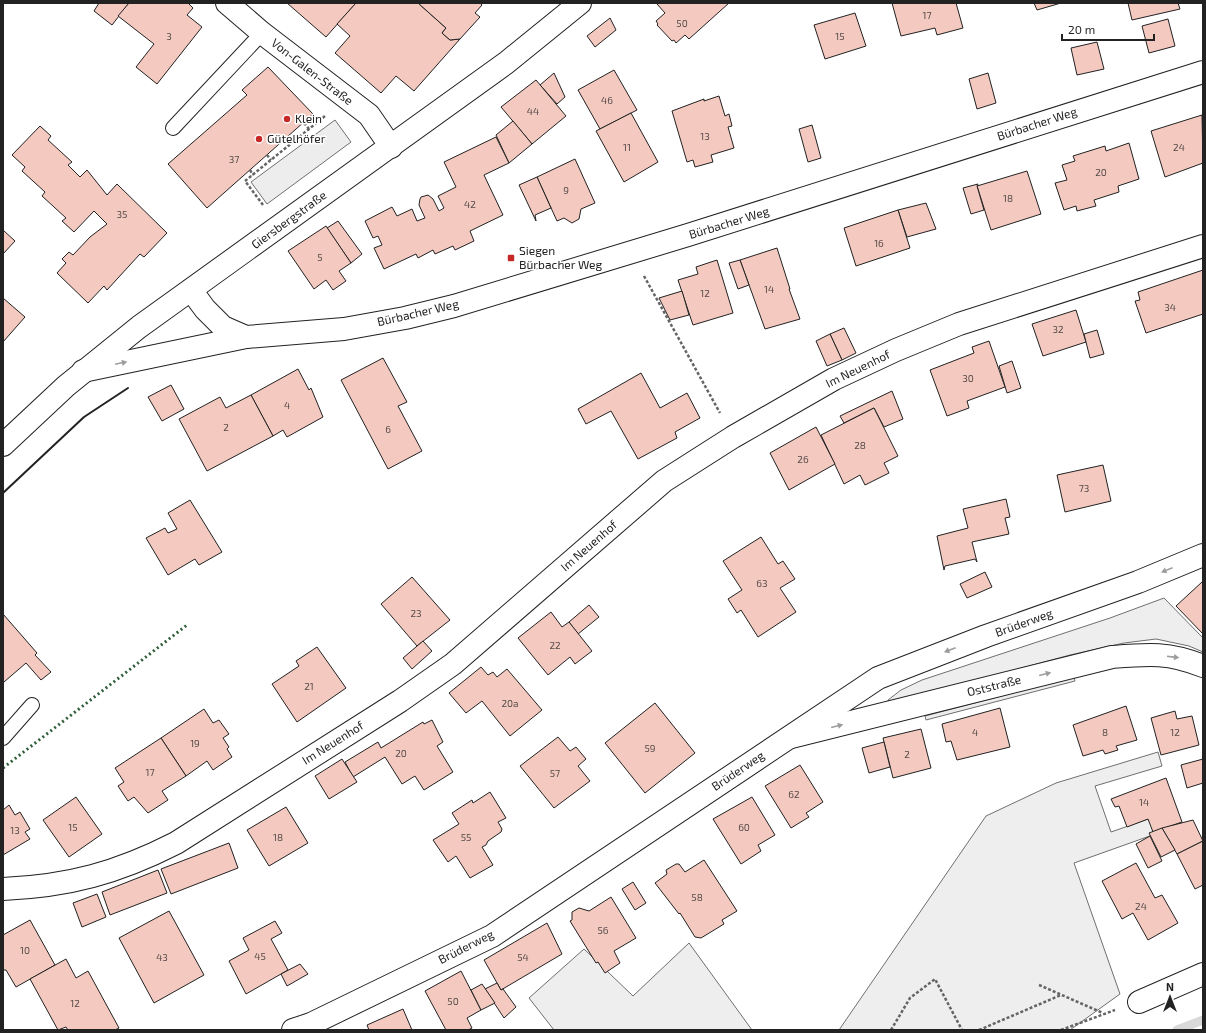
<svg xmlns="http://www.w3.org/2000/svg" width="1206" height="1033" font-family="'Exo 2',sans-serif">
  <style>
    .green { fill: #eee; stroke: #6f6f6f }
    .parking { fill: #ededed; stroke: #6f6f6f }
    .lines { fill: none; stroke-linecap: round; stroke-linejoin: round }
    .stream { stroke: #d9d9d9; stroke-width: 9 }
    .building { fill: #f3c9c0; stroke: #222 }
    .lane-casing { stroke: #222; stroke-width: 16 }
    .street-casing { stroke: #222; stroke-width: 24 }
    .secondary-casing { stroke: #222; stroke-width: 24 }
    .path { stroke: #646464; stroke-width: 2.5; stroke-dasharray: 3 2; stroke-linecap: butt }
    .lane { stroke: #fff; stroke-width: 14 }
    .street { stroke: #fff; stroke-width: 22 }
    .secondary { stroke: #fff; stroke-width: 22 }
    .hedge { stroke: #2f5e38; stroke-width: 3; stroke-dasharray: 2 3; stroke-linecap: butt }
    .wall { stroke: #222; stroke-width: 2 }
    .oneway { fill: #9c9c9c }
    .poi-dot { fill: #c62828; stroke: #fff; stroke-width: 1.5 }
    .labels { text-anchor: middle; stroke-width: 3; stroke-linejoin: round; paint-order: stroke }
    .number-label { font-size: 10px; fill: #564c4a }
    .street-label { font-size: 12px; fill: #222; stroke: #fff }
    .poi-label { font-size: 12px; fill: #222; stroke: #fff; text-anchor: start }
  </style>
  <rect width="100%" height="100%" fill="#fff"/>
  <!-- green -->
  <g class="green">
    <path d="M1164,598L1203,638V652L1189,646L1156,639L1124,643L1070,655L888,704V700L901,690L922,680L1110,618Z"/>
    <path d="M1158,752L1162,766L1095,786L1111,832L1154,817L1161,832L1074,863L1120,994L1070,1030H839L986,816L1056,783Z"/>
    <path d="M689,943L752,1030H554L529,998L584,949L633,996Z"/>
  </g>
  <!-- parking -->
  <g class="parking">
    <path d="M335,120L351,142L267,204L251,182Z"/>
    <path d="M1074,677L1075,681L926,720L925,716Z"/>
  </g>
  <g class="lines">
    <!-- stream -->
    <path class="stream" d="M1177,1030L1203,1020"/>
  </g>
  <!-- building -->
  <g class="building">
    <path d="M99,3H129L112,25L94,11Z"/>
    <path d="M129,3H188L193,8L187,15L202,27L157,84L136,67L154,44L118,16Z"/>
    <path d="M287,3H356L326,37Z"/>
    <path d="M356,3H418L446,28L442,33L450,40L460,39L414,91L396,76L381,93L335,53L350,36L337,24Z"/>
    <path d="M418,3H480L482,5L475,13L480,17L460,39L450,40L442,33L446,28Z"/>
    <path d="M659,3H729L689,39L685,35L676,43L674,40L672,41L657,25L658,24L656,21L665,13L657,4Z"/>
    <path d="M892,3H956L963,28L937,35L935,28L901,36Z"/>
    <path d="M1034,3H1061L1037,10Z"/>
    <path d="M1128,3H1178L1180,9L1132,20Z"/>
    <path d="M855,13L866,46L825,59L814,25Z"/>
    <path d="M610,18L616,30L595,47L587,36Z"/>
    <path d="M1168,19L1175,46L1149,53L1142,26Z"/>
    <path d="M1097,42L1104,69L1077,75L1071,48Z"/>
    <path d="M268,67L313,114L207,208L168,164L247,95L242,90Z"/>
    <path d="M614,70L637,110L600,129L578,90Z"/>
    <path d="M554,73L565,97L557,104L540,85Z"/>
    <path d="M988,73L996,103L977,109L969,79Z"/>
    <path d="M536,80L566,116L532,144L501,107Z"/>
    <path d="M719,96L725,116L729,114L732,126L728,127L734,148L711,155L713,162L695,167L693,160L687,162L672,111L704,99V101Z"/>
    <path d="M631,113L658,162L624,182L596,131Z"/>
    <path d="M1202,115L1203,163L1165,177L1151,131Z"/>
    <path d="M513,121L532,144L509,163L496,135Z"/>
    <path d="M812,125L821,158L808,162L799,129Z"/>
    <path d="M40,126L51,136L48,140L72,162L68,165L80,177L87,170L107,195L117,184L167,233L144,257L140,254L107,290L104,286L88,303L57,273L66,263L62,259L69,252L73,255L90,237L107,224L94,211L74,232L62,221L66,218L42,196L45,192L22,171L25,167L12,155Z"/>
    <path d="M496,137L509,163L484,175L503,215L470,231L474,241L455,250L453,246L435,254L433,250L418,258L416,254L384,269L374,248L382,245L378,236L373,238L365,221L392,207L397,216L412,209L417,221L425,218L419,205L420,199L421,197L428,195L433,199L439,211L444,208L438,196L456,187L444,162Z"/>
    <path d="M1129,143L1139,179L1118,186L1119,192L1094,200L1096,206L1077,211L1076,206L1064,210L1055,183L1067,180L1062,165L1075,161L1073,156L1105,146L1106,151Z"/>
    <path d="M575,159L595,203L581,209L579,219L572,223L564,218L557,221L537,177Z"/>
    <path d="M1027,171L1041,214L991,230L977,186Z"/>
    <path d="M537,177L551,208L535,215L536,221L519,185Z"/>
    <path d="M978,184L977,186L984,210L971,214L963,188Z"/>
    <path d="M926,203L936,229L907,237L898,210Z"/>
    <path d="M898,210L910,248L856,266L844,228Z"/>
    <path d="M338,221L362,254L351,263L327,228Z"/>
    <path d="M326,226L351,263L339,271L346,281L333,290L326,280L314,289L288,251Z"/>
    <path d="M3,230L15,241L3,254Z"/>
    <path d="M777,248L790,289H789L800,319L765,329L740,260Z"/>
    <path d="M717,260L733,313L693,325L678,280L698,274L696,267Z"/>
    <path d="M740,260L749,285L738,289L729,263Z"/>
    <path d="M1203,270V314L1146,333L1135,301L1140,300L1138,292Z"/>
    <path d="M682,291L689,315L670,320L659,298Z"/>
    <path d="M3,298L25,317L3,342Z"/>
    <path d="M1076,310L1086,342L1043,356L1032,324Z"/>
    <path d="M844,328L856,353L842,360L830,334Z"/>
    <path d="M1097,330L1104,354L1090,358L1084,334Z"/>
    <path d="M830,334L842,360L827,366L816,341Z"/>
    <path d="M989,341L1005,387L967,401L969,408L947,416L930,370L974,353L972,347Z"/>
    <path d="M383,358L407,402L398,406L422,451L388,469L341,380Z"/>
    <path d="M1012,361L1021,388L1007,393L999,366Z"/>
    <path d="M298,369L309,390L311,388L323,417L287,437L283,430L273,436L251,395Z"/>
    <path d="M641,373L660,408L687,393L700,418L675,432L677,438L638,459L611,411L586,424L578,409Z"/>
    <path d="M171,385L184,409L162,421L148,397Z"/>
    <path d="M892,391L903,419L884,427L874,408L844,423L840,416Z"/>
    <path d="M251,395L273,436L207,471L179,419L220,397L226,408Z"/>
    <path d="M874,408L898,456L884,463L889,473L865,485L860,475L844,484L821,435Z"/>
    <path d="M816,427L835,464L789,490L770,453Z"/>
    <path d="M1103,465L1111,501L1065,512L1057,475Z"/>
    <path d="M1006,499L1010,517L1005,518L1009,534L972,542L977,562L975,559L945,566L944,570L937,536L968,528L963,509Z"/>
    <path d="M190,500L222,552L199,565L195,559L168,575L146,538L165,528L168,533L177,529L168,513Z"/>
    <path d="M761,537L778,564L783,561L795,579L780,588L796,612L758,637L741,610L737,613L728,599L742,590L723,561Z"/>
    <path d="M985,572L992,587L967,598L960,584Z"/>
    <path d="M412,577L450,620L417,646L381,604Z"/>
    <path d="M1202,582L1203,583V634L1176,606Z"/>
    <path d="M589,605L599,617L578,634L569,622Z"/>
    <path d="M551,612L562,627L569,622L592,651L575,664L570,657L548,675L518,638Z"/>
    <path d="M3,614L37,653L35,655L51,672L41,680L26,663L4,682L3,681Z"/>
    <path d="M423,641L432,651L412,669L403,658Z"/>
    <path d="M317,647L346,688L297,722L272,684L299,666L296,661Z"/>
    <path d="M481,667L488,675L493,672L497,677L507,669L542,710L510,736L482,701L466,713L449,693Z"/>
    <path d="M655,703L695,753L645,793L605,743Z"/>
    <path d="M1126,706L1137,740L1116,746L1118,750L1105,754L1103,750L1083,756L1073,725Z"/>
    <path d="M1000,708L1010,747L957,760L951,741L946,742L942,724Z"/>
    <path d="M204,709L213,723L219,720L229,734L223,738L229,747L227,749L232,757L213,770L207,761L186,776L161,738Z"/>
    <path d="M1175,711L1177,719L1192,716L1199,745L1161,755L1151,718Z"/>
    <path d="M432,720L443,742L437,746L453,772L424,790L415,776L402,784L385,757L353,777L345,762L378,742L381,748L423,722L424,724Z"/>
    <path d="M921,729L931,768L893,778L883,738Z"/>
    <path d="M558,737L570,751L576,747L586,759L578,766L590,781L554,808L520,766Z"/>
    <path d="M161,738L186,776L162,791L168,800L148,813L134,797L128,801L118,786L124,782L115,768Z"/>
    <path d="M884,742L890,767L869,773L862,748Z"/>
    <path d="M342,759L357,782L329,799L315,776Z"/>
    <path d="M1203,759V783L1187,788L1181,765Z"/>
    <path d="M800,765L823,802L806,813L809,817L791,828L765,786Z"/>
    <path d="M1166,778L1182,822L1153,832L1148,819L1127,827L1119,806L1115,807L1111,799Z"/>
    <path d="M490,792L506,818L498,822L502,829L501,832L488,841L486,845L482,847L493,865L470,878L456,856L448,862L433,840L459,824L452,813L472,800L473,803Z"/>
    <path d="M76,797L102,834L69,857L43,820Z"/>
    <path d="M752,797L775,835L758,845L761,851L741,864L713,819Z"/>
    <path d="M9,805L15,815L20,812L30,829L25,832L30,839L3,855V810Z"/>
    <path d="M286,807L308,843L269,866L247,830Z"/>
    <path d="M1193,820L1203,841L1177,854L1162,828Z"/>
    <path d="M1162,828L1175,850L1161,857L1149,833Z"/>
    <path d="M1150,836L1162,861L1148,868L1136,844Z"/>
    <path d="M1203,841V885L1195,889L1177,854Z"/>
    <path d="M229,843L238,868L171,894L161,869Z"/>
    <path d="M704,860L737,911L722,920L724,924L701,938L695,937L680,913L679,914L655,883L667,874L666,870L676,864H679L685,872Z"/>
    <path d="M1136,863L1155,898L1162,895L1178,923L1148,940L1133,913L1122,919L1102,881Z"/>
    <path d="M158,870L167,893L110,915L102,892Z"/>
    <path d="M633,882L646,903L635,910L622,889Z"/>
    <path d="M97,894L106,917L82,927L73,903Z"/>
    <path d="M611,897L636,938L614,951L620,963L605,973L598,962L596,963L570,921L572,920V912L579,908L589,911Z"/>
    <path d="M169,911L204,975L154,1003L119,938Z"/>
    <path d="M30,920L55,965L16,987L6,970H3V935Z"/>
    <path d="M275,921L282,933L271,939L288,970L246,994L229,961L249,950L243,938Z"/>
    <path d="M547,923L562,954L501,990L484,960Z"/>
    <path d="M66,959L76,978L88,971L119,1028L115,1030H68L66,1027L58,1030L30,979Z"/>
    <path d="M300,964L308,974L287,986L281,974Z"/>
    <path d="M461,971L481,1010L467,1018L472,1028L468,1030H446L425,991Z"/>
    <path d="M497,983L501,990L503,989L516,1007L504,1018L485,989Z"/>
    <path d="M482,984L495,1003L481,1010L471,990Z"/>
    <path d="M403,1009L412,1030H369L367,1025Z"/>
  </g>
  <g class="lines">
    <defs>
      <g id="lane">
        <path d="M173,128L262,33"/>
        <path d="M3,738L32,705"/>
      </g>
      <g id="street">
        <path d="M227,3L262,33L369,115L391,147"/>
        <path d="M791,737L1112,657C1148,654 1169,652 1203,666"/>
        <path d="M3,889C69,886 117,873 176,843L400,701L453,664L664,481L733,437L834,379L896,350L959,324L1203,246"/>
        <path d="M1139,1002L1203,974"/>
      </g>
      <g id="secondary">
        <path d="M191,290L205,309L223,327L246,337"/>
        <path d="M83,371L246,337L344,329L405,318L454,306L688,235L1203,72"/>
        <path d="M3,445L66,386L139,327L506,63L580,3"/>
        <path d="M293,1030L311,1024L492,936L878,678L986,636L1138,582L1203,555"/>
      </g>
    </defs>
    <!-- lane casing -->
    <use href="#lane" class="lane-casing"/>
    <!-- street casing -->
    <use href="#street" class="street-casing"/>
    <!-- secondary casing -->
    <use href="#secondary" class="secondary-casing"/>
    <!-- path -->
    <g class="path">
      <path d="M304,123L309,129"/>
      <path d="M267,155L271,160"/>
      <path d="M250,170L253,175"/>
      <path d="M263,205L245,181L325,116"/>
      <path d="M644,276L720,413"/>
      <path d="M1039,985L1103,1013"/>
      <path d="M891,1030L910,998L935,979L962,1030"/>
      <path d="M979,1030L1061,995"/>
      <path d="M1061,1030L1115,1010"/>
    </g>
    <!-- lane -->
    <use href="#lane" class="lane"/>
    <!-- street -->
    <use href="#street" class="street"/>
    <!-- secondary -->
    <use href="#secondary" class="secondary"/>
    <!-- hedge -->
    <path class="hedge" d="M3,768L187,625"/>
    <!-- wall -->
    <path class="wall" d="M3,493L84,417L128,388"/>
  </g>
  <!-- one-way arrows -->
  <defs><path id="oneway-solid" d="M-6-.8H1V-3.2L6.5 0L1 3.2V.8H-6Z"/></defs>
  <g class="oneway">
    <use href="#oneway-solid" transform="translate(121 363) rotate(-12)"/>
    <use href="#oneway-solid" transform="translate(1167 570) rotate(158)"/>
    <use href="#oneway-solid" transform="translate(950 650) rotate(159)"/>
    <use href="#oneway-solid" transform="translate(1173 657) rotate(7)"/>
    <use href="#oneway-solid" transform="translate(1045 674) rotate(-14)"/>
    <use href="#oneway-solid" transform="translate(837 726) rotate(-14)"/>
  </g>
  <!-- markers -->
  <g class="poi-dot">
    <circle cx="287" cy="119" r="4"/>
    <circle cx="259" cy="139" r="4"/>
    <rect x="507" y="254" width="8" height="8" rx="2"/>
  </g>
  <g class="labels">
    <!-- number labels -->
    <g class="number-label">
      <text x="927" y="19">17</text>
      <text x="682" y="27">50</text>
      <text x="169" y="40">3</text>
      <text x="840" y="40">15</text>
      <text x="607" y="104">46</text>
      <text x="533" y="115">44</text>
      <text x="705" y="140">13</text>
      <text x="627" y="151">11</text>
      <text x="1179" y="151">24</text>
      <text x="234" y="163">37</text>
      <text x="1101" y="176">20</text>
      <text x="566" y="194">9</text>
      <text x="1008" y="202">18</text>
      <text x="470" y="208">42</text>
      <text x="122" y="218">35</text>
      <text x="879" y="247">16</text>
      <text x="320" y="261">5</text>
      <text x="769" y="293">14</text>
      <text x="705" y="297">12</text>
      <text x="1170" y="311">34</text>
      <text x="1058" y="333">32</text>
      <text x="968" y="382">30</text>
      <text x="287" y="409">4</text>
      <text x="226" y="431">2</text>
      <text x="388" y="433">6</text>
      <text x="860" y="449">28</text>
      <text x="803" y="463">26</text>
      <text x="1084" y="492">73</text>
      <text x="762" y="587">63</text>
      <text x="416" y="617">23</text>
      <text x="555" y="649">22</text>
      <text x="309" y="690">21</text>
      <text x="510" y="707">20a</text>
      <text x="975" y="736">4</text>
      <text x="1105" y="736">8</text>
      <text x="1175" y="736">12</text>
      <text x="195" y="747">19</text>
      <text x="650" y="752">59</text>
      <text x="401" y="757">20</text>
      <text x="907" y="758">2</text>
      <text x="150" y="776">17</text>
      <text x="555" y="777">57</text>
      <text x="794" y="798">62</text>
      <text x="1144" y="806">14</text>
      <text x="73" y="831">15</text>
      <text x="744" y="831">60</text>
      <text x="15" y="834">13</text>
      <text x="278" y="841">18</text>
      <text x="466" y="841">55</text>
      <text x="697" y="901">58</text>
      <text x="1141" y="910">24</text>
      <text x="603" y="934">56</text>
      <text x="25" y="954">10</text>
      <text x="260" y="960">45</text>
      <text x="162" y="961">43</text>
      <text x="523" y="961">54</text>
      <text x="453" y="1005">50</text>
      <text x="75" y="1007">12</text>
    </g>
    <!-- street labels -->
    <g class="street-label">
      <text transform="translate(312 72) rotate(38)" y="4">Von-Galen-Straße</text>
      <text transform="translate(1037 124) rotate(-18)" y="4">Bürbacher Weg</text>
      <text transform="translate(289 220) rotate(-36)" y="4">Giersbergstraße</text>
      <text transform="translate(729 223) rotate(-17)" y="4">Bürbacher Weg</text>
      <text transform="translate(418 313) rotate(-13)" y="4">Bürbacher Weg</text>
      <text transform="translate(858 369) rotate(-26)" y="4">Im Neuenhof</text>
      <text transform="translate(589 546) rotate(-41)" y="4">Im Neuenhof</text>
      <text transform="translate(1024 623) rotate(-20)" y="4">Brüderweg</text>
      <text transform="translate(994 686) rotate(-14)" y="4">Oststraße</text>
      <text transform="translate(333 743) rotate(-32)" y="4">Im Neuenhof</text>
      <text transform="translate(738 771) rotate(-34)" y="4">Brüderweg</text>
      <text transform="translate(466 947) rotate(-27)" y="4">Brüderweg</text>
    </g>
    <!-- poi labels -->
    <g class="poi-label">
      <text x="295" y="123">Klein</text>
      <text x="267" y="143">Gütelhöfer</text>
      <text x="519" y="255">Siegen<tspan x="519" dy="14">Bürbacher Weg</tspan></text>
    </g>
  </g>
  <!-- border -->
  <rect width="1206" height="1033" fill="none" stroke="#222222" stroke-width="8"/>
  <!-- north arrow -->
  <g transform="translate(1170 997)" stroke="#ffffff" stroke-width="3" paint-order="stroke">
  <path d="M0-3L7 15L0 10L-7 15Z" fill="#222222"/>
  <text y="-6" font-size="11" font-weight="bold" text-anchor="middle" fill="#222222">N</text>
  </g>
  <!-- scale -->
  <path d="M1062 34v6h92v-6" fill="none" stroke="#222222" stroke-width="2"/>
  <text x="1068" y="34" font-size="12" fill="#222222" stroke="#ffffff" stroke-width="3" paint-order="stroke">20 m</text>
</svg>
